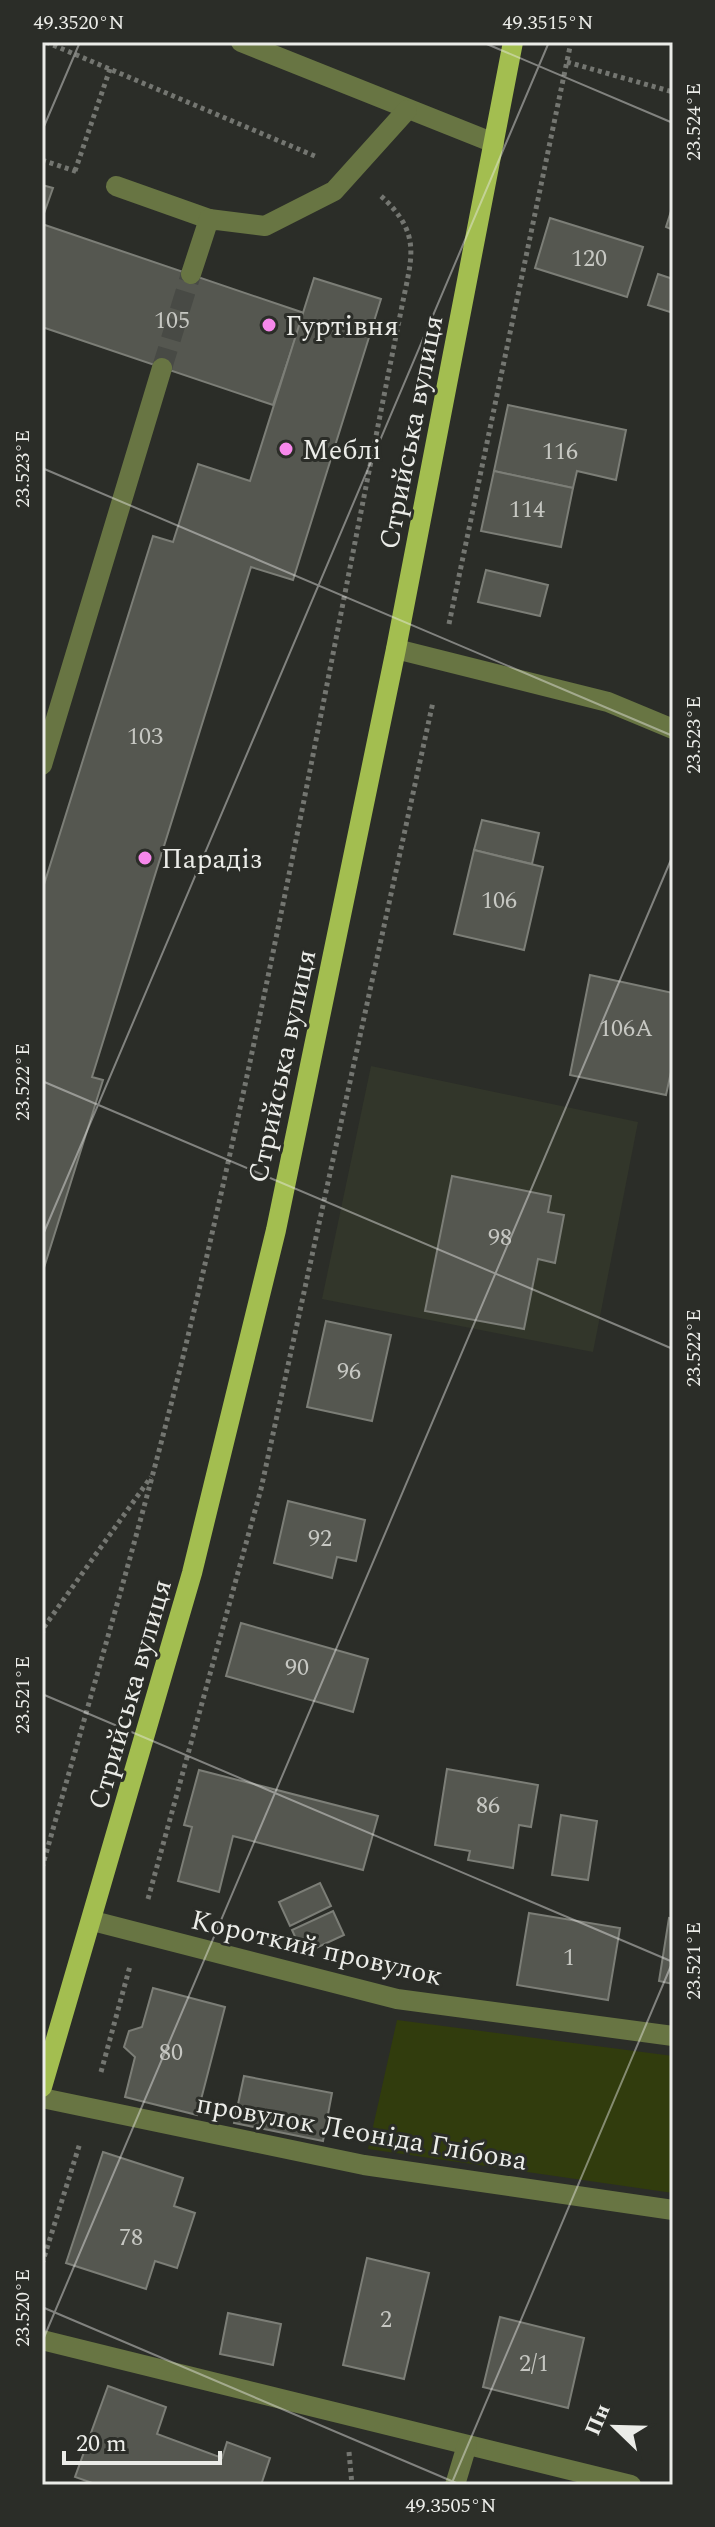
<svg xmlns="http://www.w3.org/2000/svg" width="715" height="2527" font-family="Spectral,serif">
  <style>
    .built { fill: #32362a }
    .green { fill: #313c0d }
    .building { fill: #555750; stroke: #7c7e77; stroke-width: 2 }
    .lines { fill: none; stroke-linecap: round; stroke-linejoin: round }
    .minor-tunnel { stroke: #484a45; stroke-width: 20; stroke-dasharray: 20 10; stroke-linecap: butt }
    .path { stroke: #747671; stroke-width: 5; stroke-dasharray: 4 4; stroke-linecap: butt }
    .minor { stroke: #687543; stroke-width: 20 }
    .major { stroke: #a3be50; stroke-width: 20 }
    .ticks { fill: none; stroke: #ebece8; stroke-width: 2; stroke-opacity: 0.45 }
    .poi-dot { fill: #f788eb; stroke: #2b2d28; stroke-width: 3 }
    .labels { text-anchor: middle; stroke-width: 6; stroke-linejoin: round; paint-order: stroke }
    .number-label { font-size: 24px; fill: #c6c7c2 }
    .poi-label { font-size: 28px; fill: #ebece8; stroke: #2b2d28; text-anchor: start }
    .street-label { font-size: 28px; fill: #ebece8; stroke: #2b2d28 }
    .neatline { fill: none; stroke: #ebece8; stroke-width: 3 }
    .ticks-label { font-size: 20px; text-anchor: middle; fill: #ebece8 }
  </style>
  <rect width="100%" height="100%" fill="#2b2d28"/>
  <!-- built -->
  <path class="built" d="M371,1066L638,1122L593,1352L322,1299Z"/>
  <!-- green -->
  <path class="green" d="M397,2020L673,2056V2193L368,2149Z"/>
  <!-- building -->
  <g class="building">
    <path d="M42,185L53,188L42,219Z"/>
    <path d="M673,205V230L666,227Z"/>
    <path d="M550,218L643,247L627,297L535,268Z"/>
    <path d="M42,224L304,313L273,405L42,327Z"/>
    <path d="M658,274L673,279V313L648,305Z"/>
    <path d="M314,278L381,299L293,580L251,567L92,1077L103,1080L42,1274V891L153,536L173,542L198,464L250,481Z"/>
    <path d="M508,405L626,430L616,480L577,471L573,488L494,471Z"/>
    <path d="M494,471L573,488L561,547L481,531Z"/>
    <path d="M486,570L548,585L540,616L478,602Z"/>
    <path d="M482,820L539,833L532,864L474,850Z"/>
    <path d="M474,850L543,867L524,950L454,934Z"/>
    <path d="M590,975L673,993V1063L666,1095L570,1075Z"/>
    <path d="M452,1176L551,1196L548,1212L564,1215L555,1263L538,1259L524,1329L425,1311Z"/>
    <path d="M326,1321L391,1335L372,1421L307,1407Z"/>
    <path d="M288,1501L365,1520L356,1561L337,1557L332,1578L274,1563Z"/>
    <path d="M241,1623L368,1659L353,1712L226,1676Z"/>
    <path d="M447,1769L538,1785L531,1827L519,1825L513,1868L468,1860L470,1851L435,1845Z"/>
    <path d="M199,1770L378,1816L363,1870L233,1836L219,1892L178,1881L192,1827L184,1825Z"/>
    <path d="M561,1815L597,1821L588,1880L552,1875Z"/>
    <path d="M320,1883L331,1906L290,1926L279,1902Z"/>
    <path d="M333,1911L344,1935L303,1954L292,1930Z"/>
    <path d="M529,1913L620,1928L608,2000L517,1985Z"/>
    <path d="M669,1918L673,1919V1984L659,1981Z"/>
    <path d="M153,1988L225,2007L197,2115L125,2097L135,2057L124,2047L129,2031L142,2027Z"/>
    <path d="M244,2076L332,2093L323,2141L234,2123Z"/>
    <path d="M103,2152L183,2178L174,2206L195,2213L177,2268L155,2261L146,2289L66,2263Z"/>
    <path d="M367,2258L429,2273L404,2379L343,2365Z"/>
    <path d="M228,2313L281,2324L273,2365L220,2354Z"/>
    <path d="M500,2317L584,2338L568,2408L483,2387Z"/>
    <path d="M108,2386L166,2407L157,2434L222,2458L227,2442L270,2458L261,2485H98L75,2477Z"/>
  </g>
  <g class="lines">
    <!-- minor-tunnel -->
    <path class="minor-tunnel" d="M162,368L191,274"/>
    <!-- path -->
    <g class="path">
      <path d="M46,42L317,157"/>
      <path d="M567,62L673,92"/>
      <path d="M42,160L78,172"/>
      <path d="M75,171L110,69"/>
      <path d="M449,624L571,42"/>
      <path d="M42,1635L44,1627L151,1477"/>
      <path d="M42,1868C89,1701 139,1534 181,1365C266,1016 330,662 401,311C411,258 424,235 380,195"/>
      <path d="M148,1899L261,1489L433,702"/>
      <path d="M101,2072L130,1966"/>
      <path d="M42,2264L80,2143"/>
      <path d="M349,2452L352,2485"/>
    </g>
    <!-- minor -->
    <g class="minor">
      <path d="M241,42L494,143"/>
      <path d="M116,186L209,219"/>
      <path d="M191,274L209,219L265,226L334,191L407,110"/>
      <path d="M396,649L608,702L673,729"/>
      <path d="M42,765L162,368"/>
      <path d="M93,1921L397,1999L673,2036"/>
      <path d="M42,2098L364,2165L673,2210"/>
      <path d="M42,2340L631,2485"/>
      <path d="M455,2485L467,2445"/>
    </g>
    <!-- major -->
    <path class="major" d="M42,2087L192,1573L276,1230L396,649L513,42"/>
  </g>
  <!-- ticks -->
  <path class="ticks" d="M482,42L673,123M42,131L80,42M42,468L673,736M42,1081L673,1349M42,1237L549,42M42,1694L673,1962M42,2307L461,2485M42,2342L673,855M451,2485L673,1961"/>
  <!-- markers -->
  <g class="poi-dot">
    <circle cx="269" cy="325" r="8"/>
    <circle cx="286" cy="449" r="8"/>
    <circle cx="145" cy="858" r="8"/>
  </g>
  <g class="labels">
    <!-- number labels -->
    <g class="number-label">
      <text x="589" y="266">120</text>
      <text x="172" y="328">105</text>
      <text x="560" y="459">116</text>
      <text x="527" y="517">114</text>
      <text x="145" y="744">103</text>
      <text x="499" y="908">106</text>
      <text x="626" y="1036">106А</text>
      <text x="500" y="1245">98</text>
      <text x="349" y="1379">96</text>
      <text x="320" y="1546">92</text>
      <text x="297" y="1675">90</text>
      <text x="488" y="1813">86</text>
      <text x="569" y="1965">1</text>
      <text x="171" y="2060">80</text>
      <text x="131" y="2245">78</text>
      <text x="386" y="2327">2</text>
      <text x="534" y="2371">2/1</text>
    </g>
    <!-- poi labels -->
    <g class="poi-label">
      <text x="285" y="335">Гуртівня</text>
      <text x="302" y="459">Меблі</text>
      <text x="161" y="868">Парадіз</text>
    </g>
    <!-- street labels -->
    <g class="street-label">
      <text transform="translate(410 432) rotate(-79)" y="10">Стрийська вулиця</text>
      <text transform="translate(281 1066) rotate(-78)" y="10">Стрийська вулиця</text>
      <text transform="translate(129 1694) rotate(-74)" y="10">Стрийська вулиця</text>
      <text transform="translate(317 1947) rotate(13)" y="10">Короткий провулок</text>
      <text transform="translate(362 2131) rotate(10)" y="10">провулок Леоніда Глібова</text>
    </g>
  </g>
  <!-- border -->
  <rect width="715" height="2527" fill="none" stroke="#2b2d28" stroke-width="88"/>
  <!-- north arrow -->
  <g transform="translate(615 2427) rotate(293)" stroke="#2b2d28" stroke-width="6" paint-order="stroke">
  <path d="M0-6L14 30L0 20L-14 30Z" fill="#ebece8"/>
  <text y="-12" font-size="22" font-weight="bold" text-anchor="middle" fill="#ebece8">Пн</text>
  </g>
  <!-- scale -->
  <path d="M64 2451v12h156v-12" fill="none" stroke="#ebece8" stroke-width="4"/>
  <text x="76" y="2451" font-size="24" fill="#ebece8" stroke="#2b2d28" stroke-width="6" paint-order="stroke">20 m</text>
  <rect x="44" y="44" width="627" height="2439" class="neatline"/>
  <g class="ticks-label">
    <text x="79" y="29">49.3520°N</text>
    <text x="548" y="29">49.3515°N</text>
    <text transform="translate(693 122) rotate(-90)" y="7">23.524°E</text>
    <text transform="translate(22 469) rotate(-90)" y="7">23.523°E</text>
    <text transform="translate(693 735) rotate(-90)" y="7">23.523°E</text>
    <text transform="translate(22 1082) rotate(-90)" y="7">23.522°E</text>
    <text transform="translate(693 1348) rotate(-90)" y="7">23.522°E</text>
    <text transform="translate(22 1695) rotate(-90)" y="7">23.521°E</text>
    <text transform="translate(693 1961) rotate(-90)" y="7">23.521°E</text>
    <text transform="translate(22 2308) rotate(-90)" y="7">23.520°E</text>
    <text x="451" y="2512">49.3505°N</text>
  </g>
</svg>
